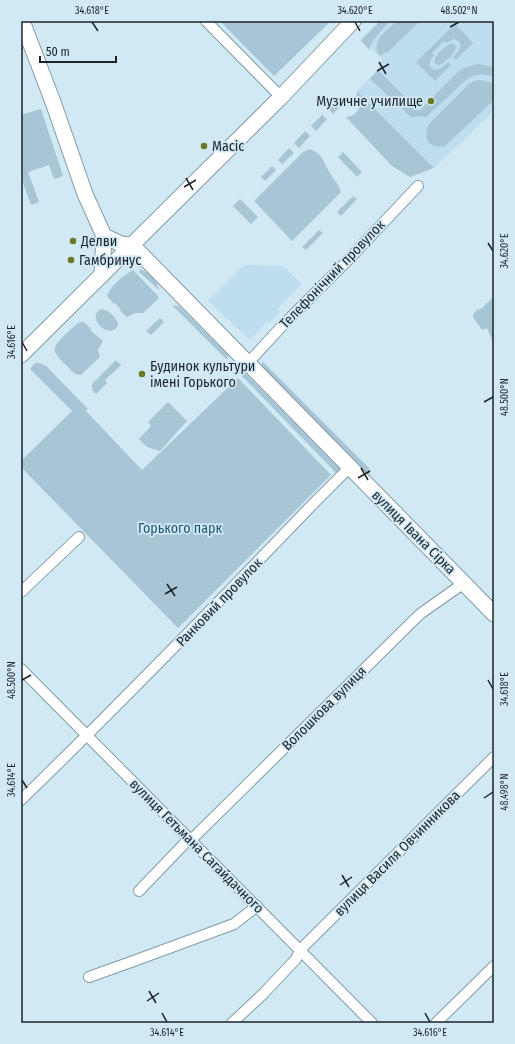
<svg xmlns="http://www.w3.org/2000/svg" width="515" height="1044" font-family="'Fira Sans Condensed',sans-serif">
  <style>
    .built { fill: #beddee }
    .green { fill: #a7c5d4 }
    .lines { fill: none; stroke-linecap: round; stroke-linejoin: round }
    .street-casing { stroke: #849aa6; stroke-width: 12 }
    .secondary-casing { stroke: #849aa6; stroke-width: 17 }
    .street { stroke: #fff; stroke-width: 10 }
    .secondary { stroke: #fff; stroke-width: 15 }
    .ticks { fill: none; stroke: #1b2328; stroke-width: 1.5 }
    .poi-dot { fill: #6b7926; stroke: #d1e9f5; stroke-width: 1.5 }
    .labels { text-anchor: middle; stroke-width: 3.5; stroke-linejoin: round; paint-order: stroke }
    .poi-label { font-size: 14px; fill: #1b2328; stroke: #d1e9f5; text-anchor: start }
    .street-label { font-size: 14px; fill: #1b2328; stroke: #d1e9f5 }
    .park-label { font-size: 14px; fill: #1d5770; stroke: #d1e9f5 }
    .neatline { fill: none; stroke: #1b2328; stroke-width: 1.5 }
    .ticks-label { font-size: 10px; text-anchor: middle; fill: #1b2328 }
  </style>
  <rect width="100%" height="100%" fill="#d1e9f5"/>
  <!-- built -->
  <g class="built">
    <path d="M380,21H494V111L434,168L357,91L378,70L379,63L383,59L361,38Z"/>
    <path d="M244,265L283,266L302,284L277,309L280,312L269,323L267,322L250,340L208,301Z"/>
  </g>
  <!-- green -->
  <g class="green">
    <path d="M220,21H331L274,76Z"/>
    <path d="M380,21H390L375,38L371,44L370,50L361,41Z"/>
    <path d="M397,21H420L387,53L385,52L381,56L379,54L378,55C372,39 387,31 397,21Z"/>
    <path d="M455,24L473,43L456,60L453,57L460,49C462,43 459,40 453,39L446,43L444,41L432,53L434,55L430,60V66C436,74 442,68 448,62L451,65L435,81L416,62Z"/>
    <path d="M452,43L456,46C456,53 445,63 439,65L435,64L434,61C436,54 445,46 452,43Z"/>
    <path d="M477,64L494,67V76C483,74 476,73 466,80L426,117L422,116L411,117L370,79L378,70L419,111L459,71L464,68Z"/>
    <path d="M480,80L494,83V100L445,146C429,150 421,137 430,123L469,84L474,81Z"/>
    <path d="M357,91L434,168L410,177L392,166L346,117L352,116L359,110L356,104Z"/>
    <path d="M339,98L343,103L333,114L328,109Z"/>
    <path d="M41,109L63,176L54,179L49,165L28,172L39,202L31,205L21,177V115Z"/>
    <path d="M322,115L327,119L316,131L311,126Z"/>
    <path d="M305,131L310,136L299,148L294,143Z"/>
    <path d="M289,148L294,153L282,164L278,160Z"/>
    <path d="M310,149C324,155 323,162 330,173C334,181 338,182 341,192L292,241L254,201L303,152Z"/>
    <path d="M343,152L362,172L357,177L338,157Z"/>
    <path d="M272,166L276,170L265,181L261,177Z"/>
    <path d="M353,196L357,199L341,216L337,212Z"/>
    <path d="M240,199L258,217L251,224L233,206Z"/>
    <path d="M319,230L323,233L306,250L302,247Z"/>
    <path d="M140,269C149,272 158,281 159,290L139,272Z"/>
    <path d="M133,270L159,297L157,300L143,313H135L127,317L120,311L121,310L115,303L114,304L107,296C110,286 124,275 133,270Z"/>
    <path d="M494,296V344L487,328L482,330L473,317L474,313L477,310L482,308Z"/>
    <path d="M172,305L179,306L229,356L226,359Z"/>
    <path d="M101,309C108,309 117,318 118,325C110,342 85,317 101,309Z"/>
    <path d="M160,318L164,322L151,335L146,331Z"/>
    <path d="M81,322H84L91,329L90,330L103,341L98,350L100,357L81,375C74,375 70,369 66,365C62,361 57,357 55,352C52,343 72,329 78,323Z"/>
    <path d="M116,360L121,365L105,380L107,383L96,394L92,390V384Z"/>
    <path d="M262,361L369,468L370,473L368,474L264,369L262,366Z"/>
    <path d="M35,363H39L46,366L88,409L86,411L142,470L238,378L331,475L178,628L21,467V461L72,411L30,369Z"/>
    <path d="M242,370L343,472L339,476L239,373Z"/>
    <path d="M168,402L187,421L160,451L147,447L139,439L151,426L148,422Z"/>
  </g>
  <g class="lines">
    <defs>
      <g id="street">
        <path d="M206,21L281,97"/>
        <path d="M248,363L283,325L350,258L418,186"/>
        <path d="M21,592L79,537"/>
        <path d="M21,669L372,1023"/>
        <path d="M21,800C120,704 216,605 311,506C324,493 337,480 350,467"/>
        <path d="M139,891L186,842L191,840L420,614L464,583"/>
        <path d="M89,977L131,962L234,924L257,906"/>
        <path d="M232,1023L263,994L296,959L300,950L494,757"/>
        <path d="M436,1023L494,966"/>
      </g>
      <g id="secondary">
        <path d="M22,21L53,102L85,194L104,236L121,244L132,245L494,614"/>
        <path d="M102,275L104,236"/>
        <path d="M21,355L281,97L353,21"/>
      </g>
    </defs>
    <!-- street casing -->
    <use href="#street" class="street-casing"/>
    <!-- secondary casing -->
    <use href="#secondary" class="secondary-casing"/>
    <!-- street -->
    <use href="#street" class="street"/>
    <!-- secondary -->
    <use href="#secondary" class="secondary"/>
  </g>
  <!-- ticks -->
  <path class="ticks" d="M92,22L98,31M355,22L360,31M450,27L459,22M379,62L386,74M377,71L389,64M186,178L193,190M184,187L196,180M488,243L493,251M22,342L27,351M484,402L493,397M361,468L368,480M358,478L370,471M167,584L175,596M165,594L177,587M22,680L31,675M488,680L493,689M22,780L27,788M484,798L493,792M342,875L349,887M340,885L352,877M149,991L156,1003M147,1001L159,993M162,1013L167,1022M425,1013L430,1022"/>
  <!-- markers -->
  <g class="poi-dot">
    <circle cx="431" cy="101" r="4"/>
    <circle cx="204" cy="146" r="4"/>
    <circle cx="73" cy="241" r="4"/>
    <circle cx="71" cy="260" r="4"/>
    <circle cx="142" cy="374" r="4"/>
  </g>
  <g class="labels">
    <!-- poi labels -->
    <g class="poi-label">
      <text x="423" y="106" text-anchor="end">Музичне училище</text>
      <text x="212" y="151">Macic</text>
      <text x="81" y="246">Делви</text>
      <text x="79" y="265">Гамбринус</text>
      <text x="150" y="371">Будинок культури<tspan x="150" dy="16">імені Горького</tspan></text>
    </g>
    <!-- street labels -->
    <g class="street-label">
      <text transform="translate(332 274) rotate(-46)" y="5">Телефонічний провулок</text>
      <text transform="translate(414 532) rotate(45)" y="5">вулиця Івана Сірка</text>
      <text transform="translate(219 602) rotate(-46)" y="5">Ранковий провулок</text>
      <text transform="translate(324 708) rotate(-45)" y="5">Волошкова вулиця</text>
      <text transform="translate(197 846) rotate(45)" y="5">вулиця Гетьмана Сагайдачного</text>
      <text transform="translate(397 853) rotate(-45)" y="5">вулиця Василя Овчинникова</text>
    </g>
    <!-- park labels -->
    <g class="park-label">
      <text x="180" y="533">Горького парк</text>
    </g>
  </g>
  <!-- border -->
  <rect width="515" height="1044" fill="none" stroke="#d1e9f5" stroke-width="44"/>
  <!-- scale -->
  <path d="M40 56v6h76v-6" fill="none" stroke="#1b2328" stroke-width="2"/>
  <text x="46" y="56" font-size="12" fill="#1b2328" stroke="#d1e9f5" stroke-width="3" paint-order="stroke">50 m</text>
  <rect x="22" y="22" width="471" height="1000" class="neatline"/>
  <g class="ticks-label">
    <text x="92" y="14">34.618°E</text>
    <text x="355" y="14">34.620°E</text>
    <text x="459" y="14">48.502°N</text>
    <text transform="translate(504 251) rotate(-90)" y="4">34.620°E</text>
    <text transform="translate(11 342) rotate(-90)" y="4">34.616°E</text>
    <text transform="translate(504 397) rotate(-90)" y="4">48.500°N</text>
    <text transform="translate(11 680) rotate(-90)" y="4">48.500°N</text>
    <text transform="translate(504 689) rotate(-90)" y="4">34.618°E</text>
    <text transform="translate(11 780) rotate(-90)" y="4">34.614°E</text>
    <text transform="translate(504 792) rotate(-90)" y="4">48.498°N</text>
    <text x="167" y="1036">34.614°E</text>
    <text x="430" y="1036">34.616°E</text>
  </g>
</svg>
